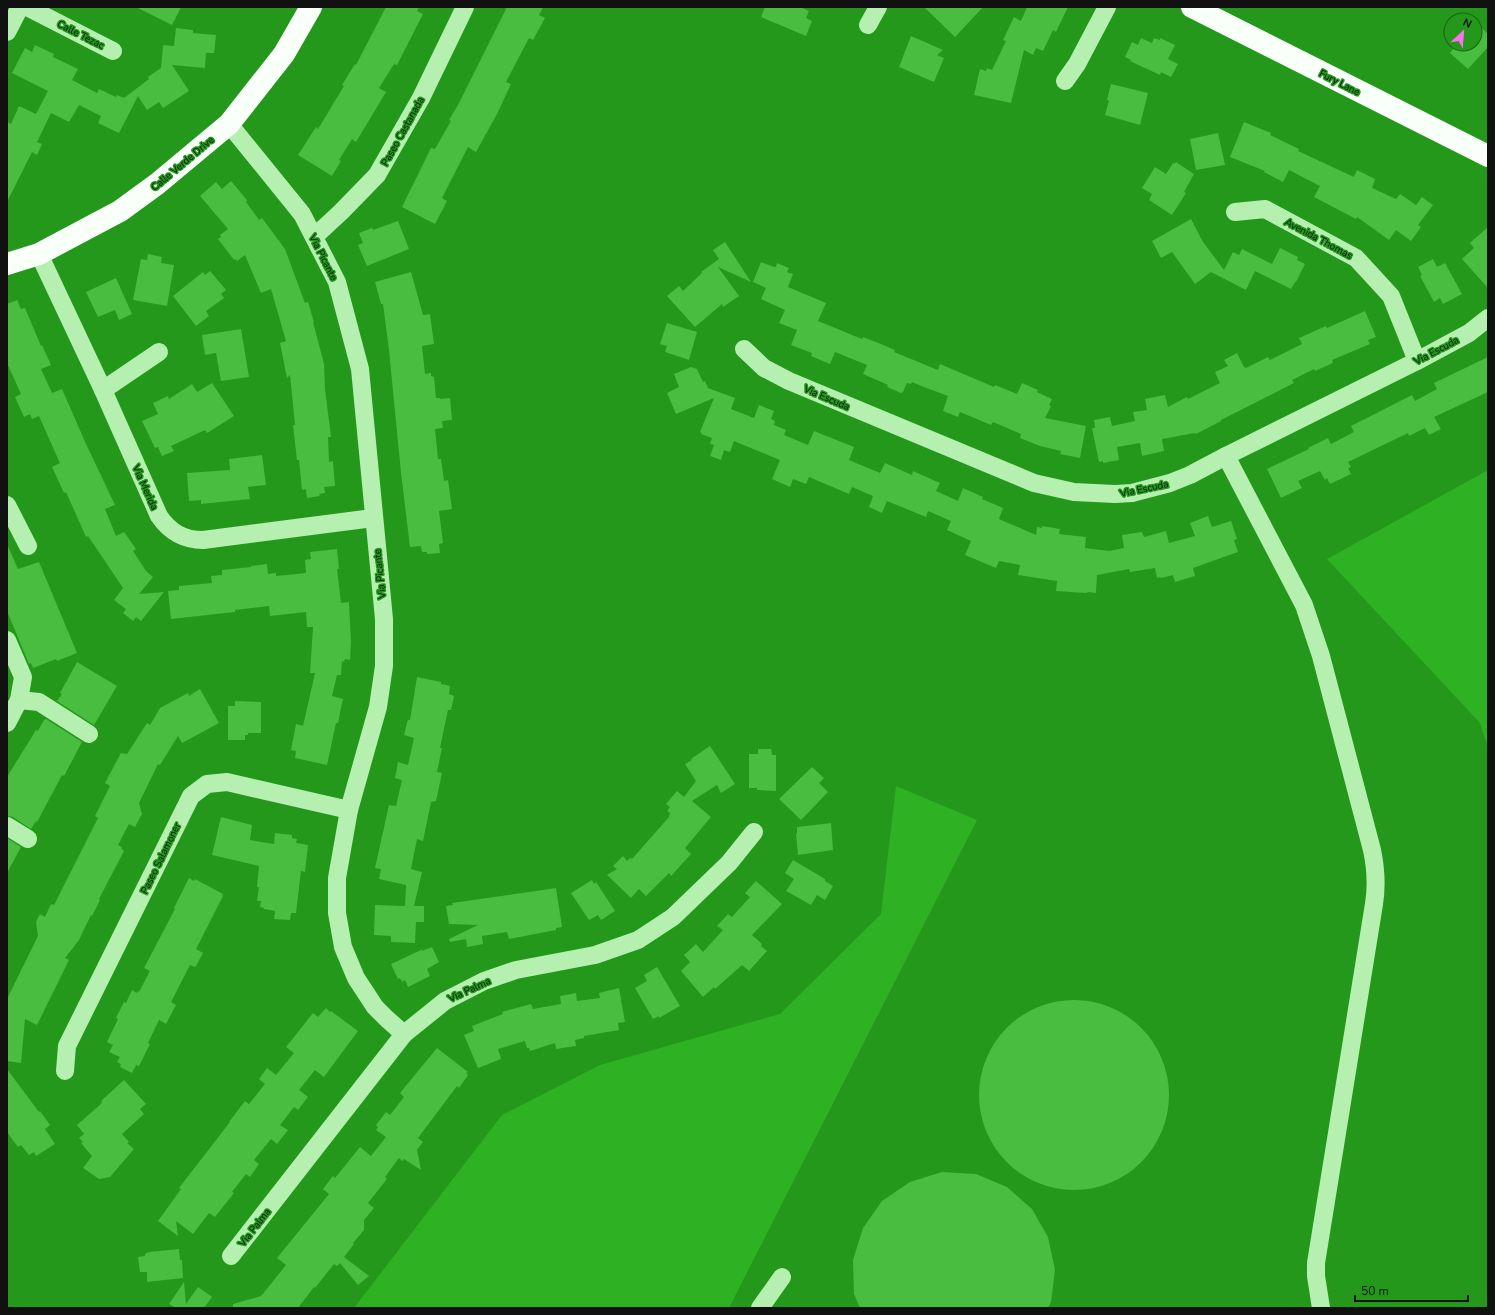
<svg xmlns="http://www.w3.org/2000/svg" width="1495" height="1315" font-family="'Nunito Sans',sans-serif">
  <style>
    .green { fill: #2fb124 }
    .building { fill: #48bd3f }
    .lines { fill: none; stroke-linecap: round; stroke-linejoin: round }
    .minor { stroke: #b5f0b0; stroke-width: 18 }
    .major { stroke: #f9fff9; stroke-width: 22 }
    .labels { text-anchor: middle; stroke-width: 3; stroke-linejoin: round; paint-order: stroke }
    .street-label { font-size: 10px; fill: #111; stroke: #23981b }
  </style>
  <rect width="100%" height="100%" fill="#23981b"/>
  <!-- green -->
  <g class="green">
    <path d="M1488,470V748L1480,723L1327,559Z"/>
    <path d="M896,786L977,820L729,1308H354L502,1115L600,1065L780,1014L881,914Z"/>
  </g>
  <!-- building -->
  <g class="building">
    <path d="M136,7H181L172,25Z"/>
    <path d="M386,7H419L417,11L423,14L397,65L394,64L379,88L386,92L356,142L352,139L339,160L341,161L332,176L298,155L316,127L318,129L344,86L342,85L355,64L356,65Z"/>
    <path d="M507,7H543L539,15L545,18L533,40L529,38L506,82L511,84L497,114L476,152L468,147L442,198L447,201L435,224L402,207L431,148L435,149L451,121L449,120L458,105Z"/>
    <path d="M765,7H800L809,11L806,18L812,21L806,36L761,17Z"/>
    <path d="M924,7H983L955,37Z"/>
    <path d="M1027,7H1068L1056,32L1053,30L1043,51L1036,48L1033,55L1024,50L1011,103L974,95L980,69L986,71L987,68L992,70L1006,41L1003,40L1014,17L1021,21Z"/>
    <path d="M1475,22L1488,34V47L1468,69L1450,53L1457,44H1475Z"/>
    <path d="M176,28L193,30V33L216,35L214,53H206L205,68L172,65L189,91L163,108L159,102L147,110L138,96L119,133L98,123L101,116L79,105L69,122L51,113L37,142L42,144L37,155L32,152L7,202V122L11,124L19,106L36,114L48,91L12,73L25,48L32,52L35,45L54,54L53,57L78,69L72,80L97,93L99,89L116,97L117,95L124,98L149,79L148,77L161,68L163,45L174,46Z"/>
    <path d="M911,36L943,50L937,55L944,58L934,82L899,67Z"/>
    <path d="M1141,38L1152,43L1154,38L1160,40V38L1175,45L1168,59L1178,64L1171,77L1161,72L1160,75L1130,61L1131,60L1125,57L1132,42L1138,45Z"/>
    <path d="M1111,84L1148,93L1140,125L1105,115L1109,101L1107,100Z"/>
    <path d="M1244,122L1271,133L1270,135L1299,149L1298,151L1354,177L1357,170L1375,179L1372,188L1396,199L1400,194L1416,205L1422,197L1433,205L1418,225L1421,227L1411,241L1396,230L1389,240L1357,217L1356,219L1314,197L1320,186L1289,170L1283,182L1264,172L1265,171L1230,157Z"/>
    <path d="M1218,133L1225,165L1196,170L1190,139Z"/>
    <path d="M1176,162L1194,174L1184,192L1186,193L1172,215L1149,200L1152,194L1142,188L1155,167L1166,174L1173,163L1174,164Z"/>
    <path d="M231,181L247,200L246,202L259,220L262,218L285,249L305,303L308,302L314,322H313L324,364L325,389L331,437H328L329,462L333,461L335,486L324,487L325,493L319,494L320,496L307,498L306,489L302,490L299,460H297L293,425H295L290,375L287,378L280,343L286,341L271,289L261,293L245,255L237,261L235,259L234,260L218,239L221,237L220,235L228,229L200,196L216,182L222,189Z"/>
    <path d="M1191,219L1203,242L1224,270L1233,252L1239,255L1242,249L1272,264L1280,248L1298,257L1297,260L1305,264L1296,282H1295L1291,289L1255,271L1246,290L1211,272L1195,284L1172,252L1161,258L1152,241Z"/>
    <path d="M398,221L409,249L367,266L358,245L363,243L359,233L372,228L373,230Z"/>
    <path d="M1488,227V288L1462,259L1474,248L1470,243Z"/>
    <path d="M725,242L751,282L718,267L739,296L723,307L722,304L695,327L667,296L679,286L683,291L702,273L701,272L719,259L713,250Z"/>
    <path d="M148,254L162,257L161,263L174,265L167,306L133,300L141,259L147,260Z"/>
    <path d="M1433,259L1437,267L1445,263L1462,294L1443,304L1440,298L1434,302L1420,276L1422,275L1418,267Z"/>
    <path d="M761,262L774,267H776L777,263L789,268L787,272L793,274L788,287L826,303L818,321L862,339L863,337L876,342L895,350L894,352L938,370L940,364L994,387L995,385L1017,394L1022,383L1038,390L1037,392L1052,399L1049,405L1051,406L1045,418L1086,426L1080,458L1060,454L1061,451L1040,446L1020,438L1021,434L993,422L991,425L960,412L958,417L943,411L948,396L924,387L912,382L911,384L907,383L903,392L901,393L887,387L888,385L863,374L867,365L835,352L830,364L811,356L812,353L791,345L797,330L779,323L785,310L761,299L766,288L753,282Z"/>
    <path d="M210,271L226,290L221,294L224,298L206,311L209,316L196,326L173,296L203,272L205,275Z"/>
    <path d="M411,272L423,315L430,314L434,344L422,346L425,374L431,373V376L434,377L436,398H440V399L450,398L452,420L442,421L443,428L435,429L438,459H441L444,481L448,480L452,509L439,511L443,543L439,544L440,553L427,554V552H422L421,546L410,547L401,473L389,350L383,304H381L375,282Z"/>
    <path d="M116,278L132,314L119,320L115,310L98,317L86,292Z"/>
    <path d="M17,300L21,309L25,308L41,346L42,345L51,365L41,369L52,393L62,389L86,444L115,505L105,509L116,536L124,532L136,549L133,551L146,571L153,577L139,594L164,592L141,621L136,617L133,621L123,613L126,609L114,600L123,588L88,536L86,537L66,492L64,493L52,467L60,463L59,461L39,416L32,419L30,414L24,417L15,397L21,394L7,363V304Z"/>
    <path d="M1365,311L1376,337L1368,340L1370,344L1332,360L1333,363L1315,371L1314,369L1292,380L1294,383L1221,420V421L1196,434L1195,433L1162,439L1164,451L1142,456L1140,443L1117,447L1119,460L1103,463V461L1099,462L1092,428H1095L1094,420L1110,417L1112,426L1135,421L1133,412L1147,410L1145,399L1165,395L1168,407L1187,397L1188,399L1220,383L1215,372L1228,366L1224,360L1237,353L1244,367L1246,368L1268,357L1270,360L1302,344L1299,338L1326,326L1327,328Z"/>
    <path d="M667,323L697,332L689,360L665,352L667,346L660,344Z"/>
    <path d="M241,329L249,377L221,381L216,353L205,355L202,335Z"/>
    <path d="M1488,357V392L1434,417L1441,429L1429,435L1425,428L1409,436L1408,433L1348,462L1351,467L1348,468L1351,474L1330,484L1327,478L1325,480L1320,471L1298,481L1302,488L1281,498L1267,469L1309,449L1308,448L1328,438L1331,444L1354,432L1351,426L1412,395L1415,401L1437,389L1434,383Z"/>
    <path d="M691,367L697,369L703,382L705,381L708,388L735,398L731,409L754,418L759,405L774,411L771,419L775,421L774,425L786,430L784,435L808,445L814,431L854,447L849,460L880,473L885,463L912,475L913,471L940,483L936,491L958,501L963,488L983,497L982,499L1003,508L999,519L1036,535L1037,527L1042,528V526L1060,529L1059,534L1086,537L1085,548L1109,551L1124,548L1122,535L1142,532L1144,537L1166,531L1169,543L1195,536L1190,523L1208,516L1212,527L1231,521L1237,539L1234,540L1238,552L1193,568L1195,576L1175,582L1173,575L1161,578L1160,577L1157,578L1155,568L1130,572L1129,569L1097,575L1096,593L1088,592L1086,593L1056,591L1057,581L1018,575L1020,565L999,561L996,568L965,555L971,541L947,530L951,521L928,511L926,517L887,501L882,513L869,507L873,496L852,487L849,494L809,477L806,484L793,479L790,487L772,479L780,460L734,441L730,452L724,450L721,460L710,456L714,445L710,444L712,438L701,434L702,433L700,432L714,398L676,414L667,393L679,387L674,374Z"/>
    <path d="M212,383L234,416L207,433L205,430L171,446L174,451L162,456L158,447L155,448L142,421L158,414L153,403L168,396L169,399L192,384L197,392Z"/>
    <path d="M262,455L266,485L248,487L250,499L201,504V500L189,501L187,473L230,470L229,459Z"/>
    <path d="M7,544L18,569L39,562L77,653L57,661L56,659L33,668L31,663L29,664L7,611Z"/>
    <path d="M337,549L339,569H337L341,603L349,602L351,642L350,660L345,659L344,662L342,661L341,675H337L332,696L343,699L338,723H336L327,765L295,758L296,751L291,750L296,724L303,726L315,673H310L313,627H307L306,612L270,616L269,606L235,610V612L171,619L168,591L179,590V586L212,583L211,576L222,575V570L251,567V566L267,564L268,574L276,573V576L306,573L305,560L311,559L310,552Z"/>
    <path d="M77,662L117,686L94,725L57,701L62,694L60,693Z"/>
    <path d="M417,677L441,682V684L450,686L449,694L454,696L451,710H448L440,748H442L437,772L442,773L436,801L431,802L423,841L417,839L411,869L422,872L414,906H424V922H416L415,943L391,942V936L374,935L375,905L405,906L406,885L379,879L381,869L375,868L389,805L396,806L402,780L395,778L398,762L408,765L414,738L404,735L407,723L408,720H410Z"/>
    <path d="M200,689L219,723L182,743L178,736L160,765L158,764L139,803L142,814L135,827L129,824L118,845L122,847L121,848L124,851L99,899L100,900L92,916L91,915L79,940L65,958L69,960L37,1025L25,1019L21,1063L7,1061V999L38,936L36,922L40,914L45,917L51,904L54,905L98,818L95,816L110,786L105,783L121,753L127,754L147,723L150,725L160,708L188,693L189,696Z"/>
    <path d="M235,701L261,702V733H248V735H245V740H228V706H235Z"/>
    <path d="M46,719L82,742L64,776L62,775L61,777L37,822L36,821L31,829L13,817L7,816V777L36,730L38,731L44,720Z"/>
    <path d="M710,746L735,784L721,793L717,785L692,801L711,817L685,848L691,854L671,876L669,873L646,896L639,889L631,898L607,875L617,869L613,866L623,856L627,861L630,858L632,859L669,817L670,813L667,811L670,807L666,804L677,791L684,797L696,781L685,764L692,760L691,759Z"/>
    <path d="M758,749H771L772,755H776V791L757,790V788H749V754H758Z"/>
    <path d="M812,767L824,778L819,783L828,792L801,820L779,799Z"/>
    <path d="M221,817L252,825L250,840L274,844L275,833L292,835V838L297,839L296,843L308,845L305,872L301,871L296,913H291L290,920L274,919L275,911L264,909V908L260,907L261,901H257L259,887H257L259,866L212,855Z"/>
    <path d="M831,823L833,850L798,855L796,834L797,833V827Z"/>
    <path d="M7,838L21,847L7,873Z"/>
    <path d="M793,860L825,879V881L833,886L825,900L817,895L811,905L786,891L794,879L785,873Z"/>
    <path d="M189,878L194,881L195,879L223,894L222,895L223,896L196,949L203,953L196,966L195,967L190,965L171,1002L176,1005L166,1024L159,1020L148,1043L150,1044L139,1066L136,1065L132,1073L120,1067L121,1064L117,1062L120,1057L109,1052L113,1045L107,1042L118,1019L116,1018L124,1002L126,1003L132,990L137,993L138,991L139,992L150,971L144,968L175,909L174,908Z"/>
    <path d="M592,880L594,884L596,882L615,911L601,920L598,915L589,920L571,893Z"/>
    <path d="M756,881L782,904L752,935L762,944L761,946L767,951L749,971L742,965L715,989L714,987L703,997L681,971L690,962L684,955L696,944L703,952L723,930L717,926L728,914L732,917L750,897L745,893Z"/>
    <path d="M556,888L562,927L556,928V930L509,939L507,932L482,936L483,944L467,947L466,939L450,942L449,939L478,925L449,924L446,906L453,905L452,903Z"/>
    <path d="M432,947L439,962L427,969L430,976L408,987L405,980L402,982L400,978L398,979L391,964L423,949L422,951Z"/>
    <path d="M657,967L680,1006L659,1018V1016L653,1019L635,988L647,981L644,975Z"/>
    <path d="M619,988L625,1022L618,1023L619,1030L584,1036V1038L575,1040L576,1046L556,1049L555,1043L530,1051L529,1048H527L525,1041L498,1049L501,1059L478,1068L464,1035L474,1031L472,1026L503,1014L502,1012L531,1004L533,1009L561,1004L560,996L576,993L577,1001L600,998L599,993Z"/>
    <circle cx="1074" cy="1095" r="95"/>
    <path d="M326,1008L330,1012L331,1011L358,1031L324,1077L315,1070L299,1090L308,1097L298,1110L294,1107L280,1125L288,1130L277,1144L271,1139L254,1160L259,1164L250,1177L246,1174L232,1192L234,1193L215,1217L209,1213L193,1234L176,1221L178,1236L158,1221L181,1189L179,1188L230,1122H229L245,1101L249,1104L265,1084L259,1079L267,1068L276,1075L294,1053L286,1047L313,1013L318,1017Z"/>
    <path d="M437,1048L468,1072L466,1073L468,1075L459,1088L457,1086L418,1138L423,1142L417,1150L421,1170L404,1159L402,1161L399,1158L385,1177L387,1179L368,1203L374,1208L364,1220V1230L353,1243L354,1244L344,1257L369,1276L358,1285L340,1263L337,1266L334,1264L315,1288L314,1287L298,1308H233V1304L261,1296L274,1280L286,1265L277,1258L329,1194L323,1189L333,1176L335,1178L360,1147L371,1156L386,1137L376,1130L378,1127L376,1125L386,1112L390,1115L404,1097L400,1093Z"/>
    <path d="M7,1069L30,1100L39,1112L40,1111L50,1125L45,1129L55,1144L36,1156L34,1152L29,1155L21,1145L18,1147L7,1132Z"/>
    <path d="M124,1080L146,1104L140,1109L144,1114L122,1134L129,1142L127,1143L134,1149L110,1177L99,1179L83,1168L92,1156L81,1143L83,1142L79,1138L84,1134L77,1125L102,1103L101,1101Z"/>
    <path d="M942,1172L976,1174L1007,1187L1032,1209L1048,1237L1055,1270L1051,1302L1048,1308H860L854,1294L853,1260L863,1228L882,1201L910,1182Z"/>
    <path d="M179,1249L180,1260H182L183,1278L147,1282V1272H140L138,1257L145,1256V1254L149,1252Z"/>
    <path d="M184,1282L186,1304L198,1287L212,1297L204,1308H176L169,1304Z"/>
  </g>
  <g class="lines">
    <!-- minor -->
    <g class="minor">
      <path d="M27,7L113,51"/>
      <path d="M868,25L878,7"/>
      <path d="M7,32L20,7"/>
      <path d="M1065,81L1077,64L1107,7"/>
      <path d="M229,124L302,214L337,282L360,369L384,619V666L378,707L349,810L337,878V913L343,947L356,978L375,1007L387,1019L404,1034"/>
      <path d="M1235,212L1265,209L1356,258L1391,296L1417,361"/>
      <path d="M314,237L341,212L377,175L421,98L465,7"/>
      <path d="M39,254L103,390L159,516C170,532 183,540 203,540L373,518"/>
      <path d="M744,349L764,368L789,381L1034,483L1074,492L1115,494L1132,493L1170,483L1190,475L1226,456L1417,361L1469,333L1488,318"/>
      <path d="M103,390L159,352"/>
      <path d="M1226,456L1304,605L1321,656L1372,850C1376,869 1377,885 1374,904L1316,1263V1276L1321,1308"/>
      <path d="M7,505L28,546"/>
      <path d="M7,640L23,677L19,700L7,723"/>
      <path d="M19,700L39,702L89,734"/>
      <path d="M7,826L28,839"/>
      <path d="M65,1071L67,1046L191,796L207,784L227,782L349,810"/>
      <path d="M231,1256L404,1034L445,1001L484,981L516,970L595,955L638,940L673,917L729,863L754,832"/>
      <path d="M760,1308L782,1277"/>
    </g>
    <!-- major -->
    <g class="major">
      <path d="M1192,7L1488,156"/>
      <path d="M7,264L39,254L120,211L157,184L229,124L284,54L311,7"/>
    </g>
  </g>
  <g class="labels">
    <!-- street labels -->
    <g class="street-label">
      <text transform="translate(81 34) rotate(27)" y="4">Calle Tezac</text>
      <text transform="translate(1340 82) rotate(27)" y="4">Fury Lane</text>
      <text transform="translate(402 131) rotate(-61)" y="4">Paseo Castanada</text>
      <text transform="translate(182 163) rotate(-40)" y="4">Calle Verde Drive</text>
      <text transform="translate(1319 238) rotate(28)" y="4">Avenida Thomas</text>
      <text transform="translate(324 257) rotate(63)" y="4">Via Picante</text>
      <text transform="translate(1436 350) rotate(-28)" y="4">Via Escuda</text>
      <text transform="translate(827 397) rotate(23)" y="4">Via Escuda</text>
      <text transform="translate(146 487) rotate(66)" y="4">Via Merida</text>
      <text transform="translate(1144 488) rotate(-12)" y="4">Via Escuda</text>
      <text transform="translate(379 574) rotate(-96)" y="4">Via Picante</text>
      <text transform="translate(160 858) rotate(-64)" y="4">Paseo Salamoner</text>
      <text transform="translate(469 989) rotate(-25)" y="4">Via Palma</text>
      <text transform="translate(254 1227) rotate(-52)" y="4">Via Palma</text>
    </g>
  </g>
  <!-- border -->
  <rect width="1495" height="1315" fill="none" stroke="#111111" stroke-width="16"/>
  <!-- north arrow -->
  <g transform="translate(1463 32) rotate(26)"><circle r="19" fill="#23981b" stroke="#1c6217"/>
  <path d="M0-3L7 15L0 10L-7 15Z" fill="#ff6ff3"/>
  <text y="-6" font-size="11" font-weight="bold" text-anchor="middle" fill="#111111">N</text>
  </g>
  <!-- scale -->
  <path d="M1355 1295v6h113v-6" fill="none" stroke="#111111" stroke-width="2"/>
  <text x="1361" y="1295" font-size="12" fill="#111111" stroke="#23981b" stroke-width="3" paint-order="stroke">50 m</text>
</svg>
